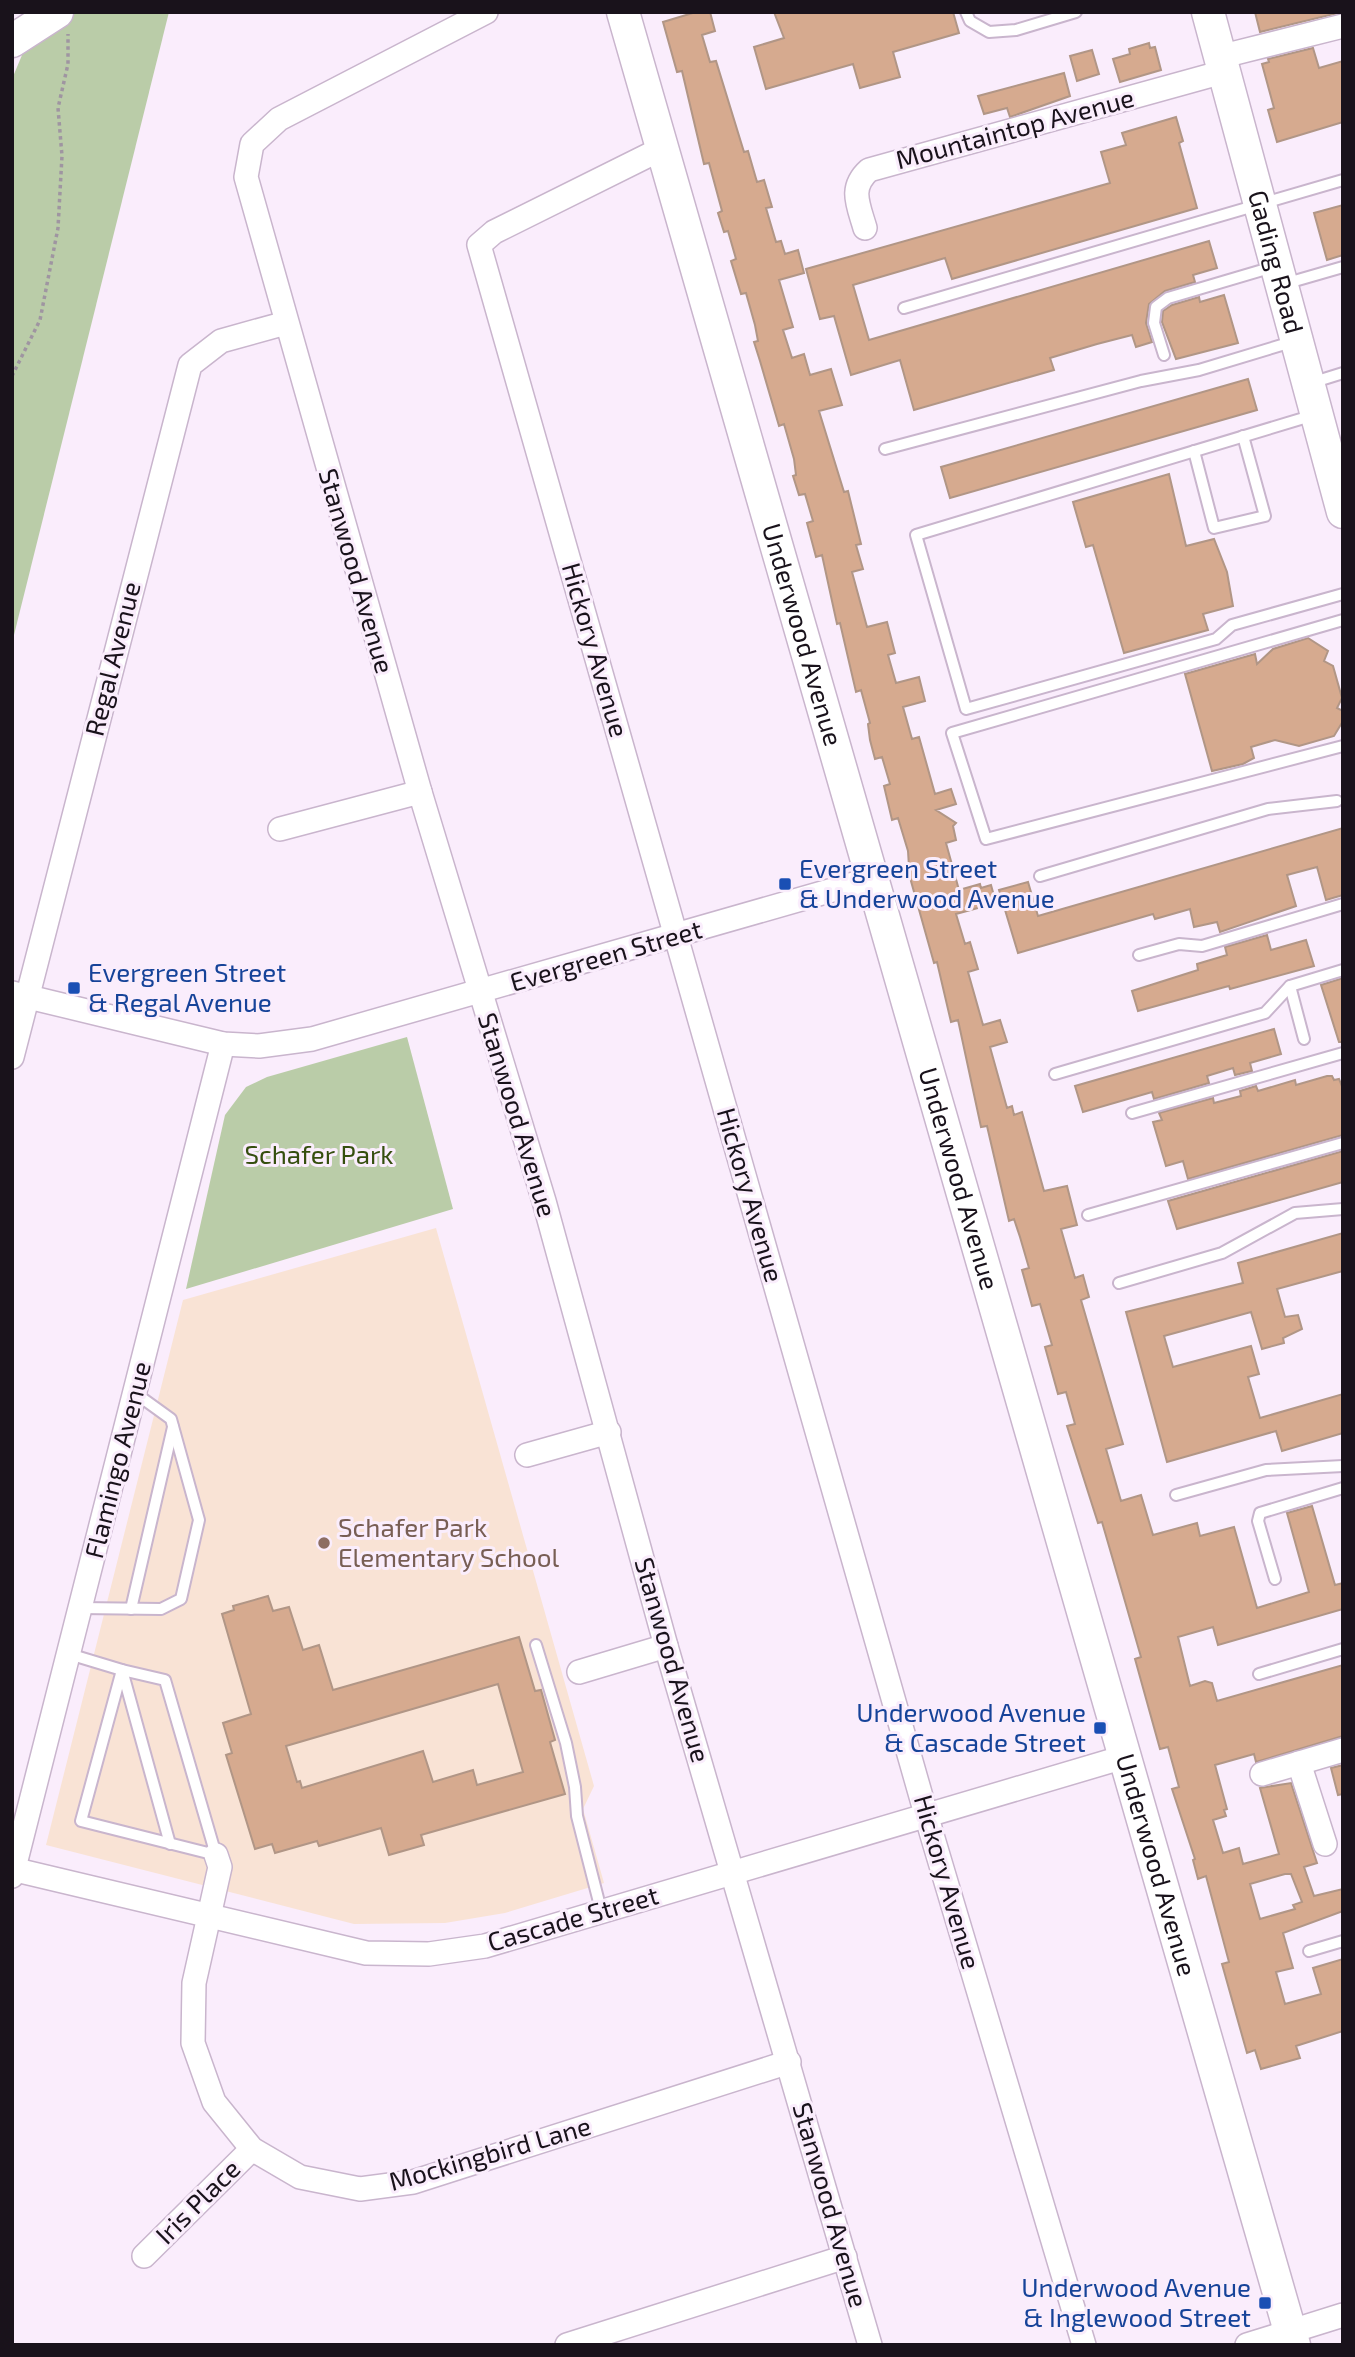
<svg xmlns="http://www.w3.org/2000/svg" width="1355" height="2357" font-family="'Exo 2',sans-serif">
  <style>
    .education { fill: #f9e3d5 }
    .green { fill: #bacca8 }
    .building { fill: #d6aa8f; stroke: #b19686; stroke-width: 2; fill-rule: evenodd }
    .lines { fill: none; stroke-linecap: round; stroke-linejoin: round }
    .lane-casing { stroke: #c9b5cd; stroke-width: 14 }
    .street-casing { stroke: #c9b5cd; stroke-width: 26 }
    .secondary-casing { stroke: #c9b5cd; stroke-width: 35 }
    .path { stroke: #9f95a1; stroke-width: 3.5; stroke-dasharray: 3.5 3.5; stroke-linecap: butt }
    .lane { stroke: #fff; stroke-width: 10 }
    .street { stroke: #fff; stroke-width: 23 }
    .secondary { stroke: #fff; stroke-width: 32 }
    .transit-dot { fill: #1a4fb4; stroke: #faedfc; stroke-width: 2.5 }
    .education-dot { fill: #8d6e63; stroke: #faedfc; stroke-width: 2.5 }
    .labels { text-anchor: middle; stroke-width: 6; stroke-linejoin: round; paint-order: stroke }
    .street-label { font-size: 26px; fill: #19121b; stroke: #faedfc }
    .transit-label { font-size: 26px; fill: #164399; stroke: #faedfc; text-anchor: start }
    .park-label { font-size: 26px; fill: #354e0e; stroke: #faedfc }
    .education-label { font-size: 26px; fill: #785e54; stroke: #faedfc; text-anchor: start }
  </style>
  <rect width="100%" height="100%" fill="#faedfc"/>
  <!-- education -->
  <path class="education" d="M436,1228L594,1786L583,1809L604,1883L505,1913L445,1923L354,1924L46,1845L183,1300Z"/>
  <!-- green -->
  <g class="green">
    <path d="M40,12H169L12,643V79Z"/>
    <path d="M407,1037L453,1209L186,1289L225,1115L246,1087L267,1077Z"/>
  </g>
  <!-- building -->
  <g class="building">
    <path d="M696,12H710L715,31L702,35L710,62L716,61L744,152L748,151L757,182L764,180L772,207L766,208L776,242L781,241L785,254L798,250L804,273L779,280L793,327L783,330L792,358L804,354L810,375L831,369L842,405L819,411L844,492L848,491L861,544L856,545L863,569L852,572L867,627L887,622L895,653L888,655L896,683L919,677L925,701L903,707L912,739L919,737L935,794L951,789L956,804L936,810L956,823L953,826L956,840L946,843L959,890L980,884L981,888L991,885L996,903L956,914L965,944L970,942L978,969L968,972L983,1025L1000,1020L1007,1042L990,1047L1007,1108L1012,1106L1014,1115L1022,1112L1044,1191L1067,1186L1077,1225L1061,1229L1075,1278L1083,1275L1089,1297L1081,1300L1123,1444L1106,1449L1121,1501L1141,1495L1153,1535L1197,1523L1200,1536L1234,1527L1257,1608L1309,1592L1287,1513L1312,1506L1335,1585L1343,1583V1609L1218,1645L1213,1627L1178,1637L1190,1686L1205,1681L1212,1683L1217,1701L1343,1665V1736L1256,1762L1254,1754L1215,1765L1227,1809L1224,1810L1226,1816L1213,1820L1223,1853L1239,1848L1243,1864L1279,1854L1260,1788L1291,1783L1317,1863L1304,1867L1314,1896L1343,1889V1911L1283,1933L1293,1968L1276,1972L1285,2004L1321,1994L1313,1968L1343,1959V2031L1296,2046L1300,2058L1261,2069L1255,2050L1247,2053L1222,1964L1229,1962L1206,1876L1198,1879L1193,1860L1195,1859L1172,1789L1179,1787L1168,1747L1160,1749L1135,1659L1141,1657L1120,1584L1102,1522L1098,1523L1067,1426L1075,1424L1066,1392L1058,1394L1045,1347L1052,1345L1040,1304L1032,1306L1022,1270L1029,1268L1020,1237L1014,1219L1009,1221L987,1126L981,1127L958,1020L951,1022L937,962L934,963L907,867H909L908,851L898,818L892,820L884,786L890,784L882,757L875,759L870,740L868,724L870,723L861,690L856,692L840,623L837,624L822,555L816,557L807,523L813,521L805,494L799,495L793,476L796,475L794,459L784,424L779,426L760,361L754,342L758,341L755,325L746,293L741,294L731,261L736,259L728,231L724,232L718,213L722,211L709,163L704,164L682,71L677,72L663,22ZM1285,1874H1291L1302,1902L1293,1905L1295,1909L1260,1919L1250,1884Z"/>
    <path d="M774,12H953L959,33L893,52L900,77L860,88L853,64L766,89L754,47L784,38Z"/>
    <path d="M1255,12H1338V13L1260,32Z"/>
    <path d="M1149,43L1150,48L1155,47L1161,70L1120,82L1113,59L1130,54L1129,49Z"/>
    <path d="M1313,48L1319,68L1343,61V122L1277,142L1268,110L1274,108L1262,64L1269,62L1268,59Z"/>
    <path d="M1092,50L1099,74L1077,81L1070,56Z"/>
    <path d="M1064,73L1070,96L1010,117L1007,108L984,114L978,96Z"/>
    <path d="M1176,117L1183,141L1179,143L1197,208L952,279L945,258L853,285L869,340L1209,241L1217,268L1193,275L1195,282L1165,291L1149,304L1146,323L1152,342L1136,347L1132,335L1097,344L1050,358L1054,370L914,410L900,360L851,375L834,316L820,319L806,269L1110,183L1101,152L1126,145L1122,133Z"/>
    <path d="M1343,205V255L1327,260L1314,213Z"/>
    <path d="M1224,295L1238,343L1176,359L1162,322L1163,311L1172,305L1199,297L1200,302Z"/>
    <path d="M1248,379L1257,410L950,498L941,467Z"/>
    <path d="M1169,474L1186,546L1214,539L1227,572L1233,606L1203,614L1208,630L1124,653L1093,545L1086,547L1073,502Z"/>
    <path d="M1308,638L1328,651L1324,661L1333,666L1342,698L1337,708L1343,711V721L1334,736L1299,746L1275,740L1251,747L1254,758L1243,764L1212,771L1185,674L1255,654L1257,664L1273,649Z"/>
    <path d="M1343,828V895L1326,900L1317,867L1287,875L1296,906L1220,932L1217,922L1194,927L1190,909L1155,919L1153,914L1018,953L999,890L1028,882L1038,916Z"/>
    <path d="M1267,935L1271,950L1306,940L1314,966L1230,989L1229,986L1225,987L1138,1011L1132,991L1198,970L1197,964L1227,955L1225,947Z"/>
    <path d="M1343,978V1042H1339L1321,985Z"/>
    <path d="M1274,1029L1281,1054L1250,1063L1252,1071L1235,1075L1233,1068L1207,1076L1209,1083L1154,1099L1152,1092L1083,1112L1075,1086Z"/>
    <path d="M1327,1076H1332L1334,1080L1339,1079L1343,1089V1135L1188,1179L1183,1161L1166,1166L1153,1122L1162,1120L1159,1113L1213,1098L1214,1103L1241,1096L1240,1091L1256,1086L1258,1091L1295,1080L1296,1085Z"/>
    <path d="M1343,1151V1182L1177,1229L1168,1201Z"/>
    <path d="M1343,1233V1271L1277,1289L1285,1317L1298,1315L1302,1329L1283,1338L1284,1343L1262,1349L1251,1312L1164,1336L1173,1367L1251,1346L1259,1374L1248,1377L1260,1418L1343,1394V1433L1282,1451L1276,1431L1167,1462L1126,1312L1243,1283L1238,1263Z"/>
    <path d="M268,1596L273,1611L289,1607L303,1650L319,1645L333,1690L519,1637L535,1691L541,1690L555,1740L550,1742L565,1794L421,1835L424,1845L389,1855L381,1828L319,1846L317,1841L275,1853L272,1844L255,1849L226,1755L232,1753L223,1723L251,1714L222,1614L234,1610L233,1606ZM498,1684L523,1772L477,1785L473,1770L433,1782L423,1751L302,1788L300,1781L297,1782L286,1746Z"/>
    <path d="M1343,1765V1794L1338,1795L1331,1768Z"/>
  </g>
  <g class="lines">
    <defs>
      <g id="lane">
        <path d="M966,12L970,21L989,32L1016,30L1076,12"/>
        <path d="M1284,284L1343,267"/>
        <path d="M904,308L1343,180"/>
        <path d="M1164,355L1154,323L1156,307L1168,298L1273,267"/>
        <path d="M1311,383L1343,373"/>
        <path d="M1314,415L916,535L966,709L1216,639L1232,625L1343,594"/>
        <path d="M885,449L1141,381L1199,370L1295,341"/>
        <path d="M1194,451L1214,528L1265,516L1243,436"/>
        <path d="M1343,620L952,733L986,839L1343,746"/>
        <path d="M1040,876L1268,809L1337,801"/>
        <path d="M1139,955L1179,944L1202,946L1343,904"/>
        <path d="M1290,986L1304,1039"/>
        <path d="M1055,1074L1265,1013L1290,986L1343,970"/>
        <path d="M1132,1113L1343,1053"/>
        <path d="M1088,1215L1343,1143"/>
        <path d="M1119,1283L1222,1253L1295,1213L1343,1209"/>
        <path d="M1176,1495L1266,1470L1343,1466"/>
        <path d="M1275,1579L1258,1521L1260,1513L1343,1488"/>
        <path d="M80,1608L161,1609L181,1599L199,1520L171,1419L135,1393"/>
        <path d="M131,1609L173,1427"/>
        <path d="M536,1645L566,1743L575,1787L577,1816L601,1910"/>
        <path d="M69,1654L122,1670L170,1844"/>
        <path d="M122,1670L165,1680L216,1855L81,1821Z"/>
        <path d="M1259,1674L1343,1649"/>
        <path d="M1309,1951L1343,1941"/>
      </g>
      <g id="street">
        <path d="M486,12L279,119L252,144L246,177L420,792L544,1201L666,1646L870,2345"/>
        <path d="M1219,57L1343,26"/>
        <path d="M663,148L494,232L479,245L932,1835L1084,2345"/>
        <path d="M865,228C858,204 849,188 869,170L1223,72"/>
        <path d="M280,829L420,792"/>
        <path d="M12,993L223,1044L259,1046L312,1039L871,879"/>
        <path d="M12,1057L190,365L221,341L286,323"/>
        <path d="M527,1455L609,1432"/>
        <path d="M579,1672L666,1646"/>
        <path d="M1299,1763L1325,1844"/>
        <path d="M1262,1774L1343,1750"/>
        <path d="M216,1855L220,1867L194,1983L193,2043L214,2102L252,2149L300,2177L360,2189L413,2182L789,2062"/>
        <path d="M12,1869L366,1953L429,1954L485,1946L1124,1757"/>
        <path d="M12,1876L223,1044"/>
        <path d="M144,2256L252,2149"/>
        <path d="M567,2345L845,2257"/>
        <path d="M1247,2345L1343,2315"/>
      </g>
      <g id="secondary">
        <path id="s1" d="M623,12L1294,2345"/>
        <path id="s2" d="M1208,12L1343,512"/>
        <path d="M12,41L57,12"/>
      </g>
    </defs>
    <!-- lane casing -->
    <use href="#lane" class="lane-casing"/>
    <!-- street casing -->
    <use href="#street" class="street-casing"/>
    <!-- secondary casing -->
    <use href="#secondary" class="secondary-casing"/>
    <!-- path -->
    <path class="path" d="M12,376L40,320L58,228L62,156L58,108L68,64V34"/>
    <!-- lane -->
    <use href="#lane" class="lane"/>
    <!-- street -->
    <use href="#street" class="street"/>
    <!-- secondary -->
    <use href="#secondary" class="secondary"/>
  </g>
  <!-- markers -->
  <g class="transit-dot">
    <rect x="778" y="877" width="14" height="14" rx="3.5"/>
    <rect x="67" y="981" width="14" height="14" rx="3.5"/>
    <rect x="1093" y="1721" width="14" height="14" rx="3.5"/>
    <rect x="1258" y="2296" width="14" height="14" rx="3.5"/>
  </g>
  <circle class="education-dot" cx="324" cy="1543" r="7"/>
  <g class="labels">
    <!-- street labels -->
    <g class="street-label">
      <text transform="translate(1015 129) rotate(-15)" y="9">Mountaintop Avenue</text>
      <text dy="9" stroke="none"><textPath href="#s2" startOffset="259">Gading Road</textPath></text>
      <text transform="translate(356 571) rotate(74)" y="9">Stanwood Avenue</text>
      <text dy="9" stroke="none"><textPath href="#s1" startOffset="648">Underwood Avenue</textPath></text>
      <text transform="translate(595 650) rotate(74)" y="9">Hickory Avenue</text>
      <text transform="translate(113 659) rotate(-76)" y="9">Regal Avenue</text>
      <text transform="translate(606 956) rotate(-16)" y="9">Evergreen Street</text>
      <text transform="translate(517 1115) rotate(73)" y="9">Stanwood Avenue</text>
      <text dy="9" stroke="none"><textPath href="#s1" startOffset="1214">Underwood Avenue</textPath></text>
      <text transform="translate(750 1195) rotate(74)" y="9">Hickory Avenue</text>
      <text transform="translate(118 1460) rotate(-76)" y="9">Flamingo Avenue</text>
      <text transform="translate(672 1660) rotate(74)" y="9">Stanwood Avenue</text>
      <text dy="9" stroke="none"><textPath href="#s1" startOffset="1928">Underwood Avenue</textPath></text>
      <text transform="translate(947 1882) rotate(74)" y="9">Hickory Avenue</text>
      <text transform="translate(573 1919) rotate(-16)" y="9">Cascade Street</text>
      <text transform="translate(490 2154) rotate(-16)" y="9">Mockingbird Lane</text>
      <text transform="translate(198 2202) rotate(-45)" y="9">Iris Place</text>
      <text transform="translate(830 2205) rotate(74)" y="9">Stanwood Avenue</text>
    </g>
    <!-- transit labels -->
    <g class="transit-label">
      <text x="799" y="878">Evergreen Street<tspan x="799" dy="30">&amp; Underwood Avenue</tspan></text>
      <text x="88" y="982">Evergreen Street<tspan x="88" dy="30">&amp; Regal Avenue</tspan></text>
      <text x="1086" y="1722" text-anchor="end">Underwood Avenue<tspan x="1086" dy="30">&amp; Cascade Street</tspan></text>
      <text x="1251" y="2297" text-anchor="end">Underwood Avenue<tspan x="1251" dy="30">&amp; Inglewood Street</tspan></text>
    </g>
    <!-- park labels -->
    <g class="park-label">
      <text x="319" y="1164">Schafer Park</text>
    </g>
    <!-- education labels -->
    <g class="education-label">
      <text x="338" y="1537">Schafer Park<tspan x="338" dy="30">Elementary School</tspan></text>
    </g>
  </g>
  <!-- border -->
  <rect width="1355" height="2357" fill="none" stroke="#19121b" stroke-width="28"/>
</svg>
